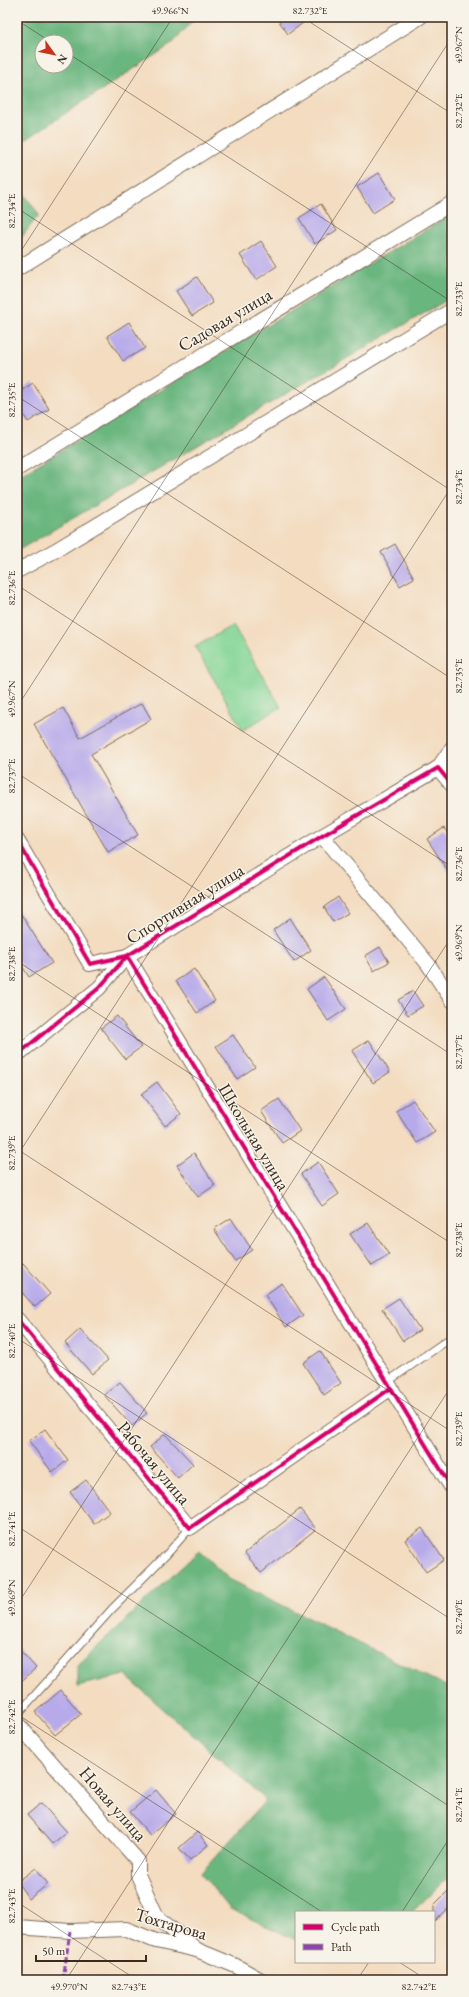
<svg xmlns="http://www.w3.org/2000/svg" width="469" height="1997" font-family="'EB Garamond',serif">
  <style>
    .green { fill: #84d596; stroke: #60805a }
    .forest { fill: #6bb67f; stroke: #53704e; fill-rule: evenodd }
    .building { fill: #b7aaea }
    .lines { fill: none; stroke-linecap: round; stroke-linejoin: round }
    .lane-casing { stroke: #7b6857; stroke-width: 9 }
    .street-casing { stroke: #7b6857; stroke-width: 16 }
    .lane { stroke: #fff; stroke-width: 7 }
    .street { stroke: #fff; stroke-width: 14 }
    .quiet { stroke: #8e44ad; stroke-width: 3; stroke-dasharray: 6 3; stroke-linecap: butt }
    .cycleway-casing { stroke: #f7f3e8; stroke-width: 6 }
    .cycleway { stroke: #d6006c; stroke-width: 4 }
    .ticks { fill: none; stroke: #3b2a1e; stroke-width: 1; stroke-opacity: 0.45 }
    .labels { text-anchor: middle; stroke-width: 3; stroke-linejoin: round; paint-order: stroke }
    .street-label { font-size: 18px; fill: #3b2a1e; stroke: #f7f3e8 }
    .neatline { fill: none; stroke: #3b2a1e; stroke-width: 1.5 }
    .ticks-label { font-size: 10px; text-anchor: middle; fill: #3b2a1e }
  </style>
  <rect width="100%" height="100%" fill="#f7f3e8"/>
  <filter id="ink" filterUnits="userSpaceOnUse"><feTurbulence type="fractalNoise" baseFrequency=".025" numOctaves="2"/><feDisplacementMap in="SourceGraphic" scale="8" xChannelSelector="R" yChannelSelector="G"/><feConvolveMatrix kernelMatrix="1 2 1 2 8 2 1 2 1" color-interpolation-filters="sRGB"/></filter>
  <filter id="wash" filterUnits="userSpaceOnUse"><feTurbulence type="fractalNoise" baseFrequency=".012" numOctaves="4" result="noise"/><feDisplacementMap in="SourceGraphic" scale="16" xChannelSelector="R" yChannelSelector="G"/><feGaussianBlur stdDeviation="0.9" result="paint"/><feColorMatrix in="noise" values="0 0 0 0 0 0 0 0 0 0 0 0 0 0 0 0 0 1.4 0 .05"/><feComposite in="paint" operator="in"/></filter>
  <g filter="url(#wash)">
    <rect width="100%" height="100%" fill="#f3dcc0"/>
    <!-- green -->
    <path class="green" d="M233,625L281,707L243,730L195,647Z"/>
    <!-- forest -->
    <g class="forest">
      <path d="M28,17H196L172,44L17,145V34ZM42,42H66V66H42Z"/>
      <path d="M17,184L39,215L17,243Z"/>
      <path d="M452,214V297L17,551V477Z"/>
      <path d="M199,1551L229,1579L452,1689V1882L447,1878L412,1912H296V1940L230,1909L201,1873L266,1800L125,1675L77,1686V1665Z"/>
    </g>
    <g id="blocks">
      <!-- building -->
      <g class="building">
        <path d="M276,17H311L288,34Z"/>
        <path d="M379,173L395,199L373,213L357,187Z"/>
        <path d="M321,204L337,230L315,244L299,218Z"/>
        <path d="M261,241L277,266L256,280L240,255Z"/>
        <path d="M197,277L213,303L192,316L176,291Z"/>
        <path d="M129,322L145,348L123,361L107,336Z"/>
        <path d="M33,383L49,409L28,422L17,405V393Z"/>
        <path d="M395,544L414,578L400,586L381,552Z"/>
        <path d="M142,703L151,719L91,754L138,835L108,852L34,724L63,708L80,738Z"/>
        <path d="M444,828L452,839V877L427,839Z"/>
        <path d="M338,897L348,913L333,922L324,907Z"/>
        <path d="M17,908L52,963L29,977L17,958Z"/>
        <path d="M290,918L311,950L294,962L273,930Z"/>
        <path d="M380,947L389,962L374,971L365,956Z"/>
        <path d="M194,969L215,1001L197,1013L176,981Z"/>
        <path d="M324,977L346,1009L328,1021L307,989Z"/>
        <path d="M413,991L423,1006L408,1015L398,1000Z"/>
        <path d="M117,1016L141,1047L125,1059L101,1028Z"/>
        <path d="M233,1035L255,1067L237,1079L216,1046Z"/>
        <path d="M369,1040L390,1072L373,1083L352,1051Z"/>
        <path d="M157,1082L181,1114L165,1126L141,1094Z"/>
        <path d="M279,1099L300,1131L282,1143L261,1111Z"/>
        <path d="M413,1100L435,1132L417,1143L396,1111Z"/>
        <path d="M194,1153L215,1185L198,1197L177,1165Z"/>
        <path d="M318,1162L339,1194L322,1206L301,1174Z"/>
        <path d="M231,1218L252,1250L235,1261L214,1229Z"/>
        <path d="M368,1223L389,1255L372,1266L350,1234Z"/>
        <path d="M23,1263L50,1294L35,1307L17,1287V1269Z"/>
        <path d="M282,1283L303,1315L286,1327L265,1295Z"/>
        <path d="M399,1298L420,1330L403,1341L382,1309Z"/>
        <path d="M80,1329L108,1360L92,1374L65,1343Z"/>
        <path d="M320,1351L341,1383L324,1395L303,1363Z"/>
        <path d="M120,1382L147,1413L132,1426L104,1395Z"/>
        <path d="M45,1429L68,1460L52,1472L29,1441Z"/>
        <path d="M165,1434L193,1464L178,1478L150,1447Z"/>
        <path d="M86,1480L110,1512L94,1524L70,1492Z"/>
        <path d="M300,1509L316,1529L261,1573L245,1553Z"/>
        <path d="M422,1528L444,1560L426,1572L405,1540Z"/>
        <path d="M17,1647L36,1668L17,1685Z"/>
        <path d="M61,1690L81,1714L55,1735L35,1712Z"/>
        <path d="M156,1790L176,1814L150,1835L130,1812Z"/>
        <path d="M41,1803L67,1832L52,1844L27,1815Z"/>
        <path d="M197,1832L208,1845L190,1860L179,1848Z"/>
        <path d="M36,1868L48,1884L29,1899L17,1882Z"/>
        <path d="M452,1887V1905L434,1922V1905Z"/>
      </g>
    </g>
  </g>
  <g filter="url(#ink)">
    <use href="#blocks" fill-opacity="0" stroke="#7b6857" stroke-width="1"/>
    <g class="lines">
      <defs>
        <g id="lane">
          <path d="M387,1382L452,1337"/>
          <path d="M17,1715L112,1609L167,1554L190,1528"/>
        </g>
        <g id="street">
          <path d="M17,269L420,17"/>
          <path d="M17,469L452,203"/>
          <path d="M17,571L56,550L452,310"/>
          <path d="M438,768L452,748"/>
          <path d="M322,836L428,964L452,1000"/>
          <path d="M17,840L90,964L127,956L452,1488"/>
          <path d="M17,1055L99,988L127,956L322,836L438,768L452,785"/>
          <path d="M17,1319L190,1528L391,1388"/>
          <path d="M17,1723L138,1861V1875L157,1917L197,1950"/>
          <path d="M17,1927L70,1931L126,1929L156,1941L197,1950L236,1966L261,1980"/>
        </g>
      </defs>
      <!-- lane casing -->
      <use href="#lane" class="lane-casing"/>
      <!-- street casing -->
      <use href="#street" class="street-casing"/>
      <!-- lane -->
      <use href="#lane" class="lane"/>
      <!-- street -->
      <use href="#street" class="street"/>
      <!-- quiet -->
      <path class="quiet" d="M63,1980L70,1931"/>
      <defs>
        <g id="cycleway">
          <path d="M17,840L90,964L127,956L452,1488"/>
          <path d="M17,1055L99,988L127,956L322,836L438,768L452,785"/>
          <path d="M17,1319L190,1528L391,1388"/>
        </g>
      </defs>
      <!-- cycleway casing -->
      <use href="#cycleway" class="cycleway-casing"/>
      <!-- cycleway -->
      <use href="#cycleway" class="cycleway"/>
    </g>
  </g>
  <!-- ticks -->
  <path class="ticks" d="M302,17L452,114M17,20L51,42M66,52L452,302M17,208L452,491M17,257L173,17M17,396L452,679M17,585L452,867M17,707L452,37M17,773L452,1055M17,961L452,1244M17,1149L452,1432M17,1156L452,486M17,1338L452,1620M17,1526L452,1808M17,1605L452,936M17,1714L322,1912M17,1902L137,1980M402,1912L452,1834M399,1962L427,1980M66,1980L452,1385M357,1980L369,1962"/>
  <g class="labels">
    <!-- street labels -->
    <g class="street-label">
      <text transform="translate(225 320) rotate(-31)" y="6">Садовая улица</text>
      <text transform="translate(185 904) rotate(-32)" y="6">Спортивная улица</text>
      <text transform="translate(254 1137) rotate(59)" y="6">Школьная улица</text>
      <text transform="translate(154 1463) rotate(50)" y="6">Рабочая улица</text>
      <text transform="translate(113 1804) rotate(49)" y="6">Новая улица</text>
      <text transform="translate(171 1924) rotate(16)" y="6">Тохтарова</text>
    </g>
  </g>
  <!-- margin -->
  <rect width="469" height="1997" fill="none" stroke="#f7f3e8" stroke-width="44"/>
  <!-- legend -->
  <rect x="295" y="1911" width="140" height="52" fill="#f7f3e8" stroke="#aca397"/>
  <rect x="303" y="1924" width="20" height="6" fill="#d6006c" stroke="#aca397"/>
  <text x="331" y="1931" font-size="12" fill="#3b2a1e">Cycle path</text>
  <rect x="303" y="1944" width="20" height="6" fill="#8e44ad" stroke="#aca397"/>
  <text x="331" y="1951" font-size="12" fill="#3b2a1e">Path</text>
  <!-- north arrow -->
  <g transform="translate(54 54) rotate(123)"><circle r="19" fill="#f7f3e8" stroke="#aca397"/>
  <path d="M0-3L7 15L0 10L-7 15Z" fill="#c8321e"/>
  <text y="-6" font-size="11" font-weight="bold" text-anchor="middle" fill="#3b2a1e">N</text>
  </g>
  <!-- scale -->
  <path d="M36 1955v6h110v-6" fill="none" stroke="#3b2a1e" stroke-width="2"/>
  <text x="42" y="1955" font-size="12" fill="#3b2a1e" stroke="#f7f3e8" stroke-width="3" paint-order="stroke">50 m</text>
  <rect x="22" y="22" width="425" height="1953" class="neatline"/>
  <g class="ticks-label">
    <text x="170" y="14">49.966°N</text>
    <text x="310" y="14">82.732°E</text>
    <text transform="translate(458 45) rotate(-90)" y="4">49.967°N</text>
    <text transform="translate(458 111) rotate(-90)" y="4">82.732°E</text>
    <text transform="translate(11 211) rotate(-90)" y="4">82.734°E</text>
    <text transform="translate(458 299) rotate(-90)" y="4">82.733°E</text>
    <text transform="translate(11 400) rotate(-90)" y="4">82.735°E</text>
    <text transform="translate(458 487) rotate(-90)" y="4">82.734°E</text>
    <text transform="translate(11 588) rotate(-90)" y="4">82.736°E</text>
    <text transform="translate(458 676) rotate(-90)" y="4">82.735°E</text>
    <text transform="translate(11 699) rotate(-90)" y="4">49.967°N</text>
    <text transform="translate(11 776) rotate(-90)" y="4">82.737°E</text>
    <text transform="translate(458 864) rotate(-90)" y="4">82.736°E</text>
    <text transform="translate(458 943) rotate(-90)" y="4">49.969°N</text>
    <text transform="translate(11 964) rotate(-90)" y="4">82.738°E</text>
    <text transform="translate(458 1052) rotate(-90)" y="4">82.737°E</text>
    <text transform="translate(11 1153) rotate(-90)" y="4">82.739°E</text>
    <text transform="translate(458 1240) rotate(-90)" y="4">82.738°E</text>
    <text transform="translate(11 1341) rotate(-90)" y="4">82.740°E</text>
    <text transform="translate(458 1429) rotate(-90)" y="4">82.739°E</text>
    <text transform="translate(11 1529) rotate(-90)" y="4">82.741°E</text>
    <text transform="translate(11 1598) rotate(-90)" y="4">49.969°N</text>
    <text transform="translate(458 1617) rotate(-90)" y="4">82.740°E</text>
    <text transform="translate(11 1717) rotate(-90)" y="4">82.742°E</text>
    <text transform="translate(458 1805) rotate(-90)" y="4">82.741°E</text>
    <text transform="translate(11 1906) rotate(-90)" y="4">82.743°E</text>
    <text x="69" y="1990">49.970°N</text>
    <text x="129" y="1990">82.743°E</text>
    <text x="419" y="1990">82.742°E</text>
  </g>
</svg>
